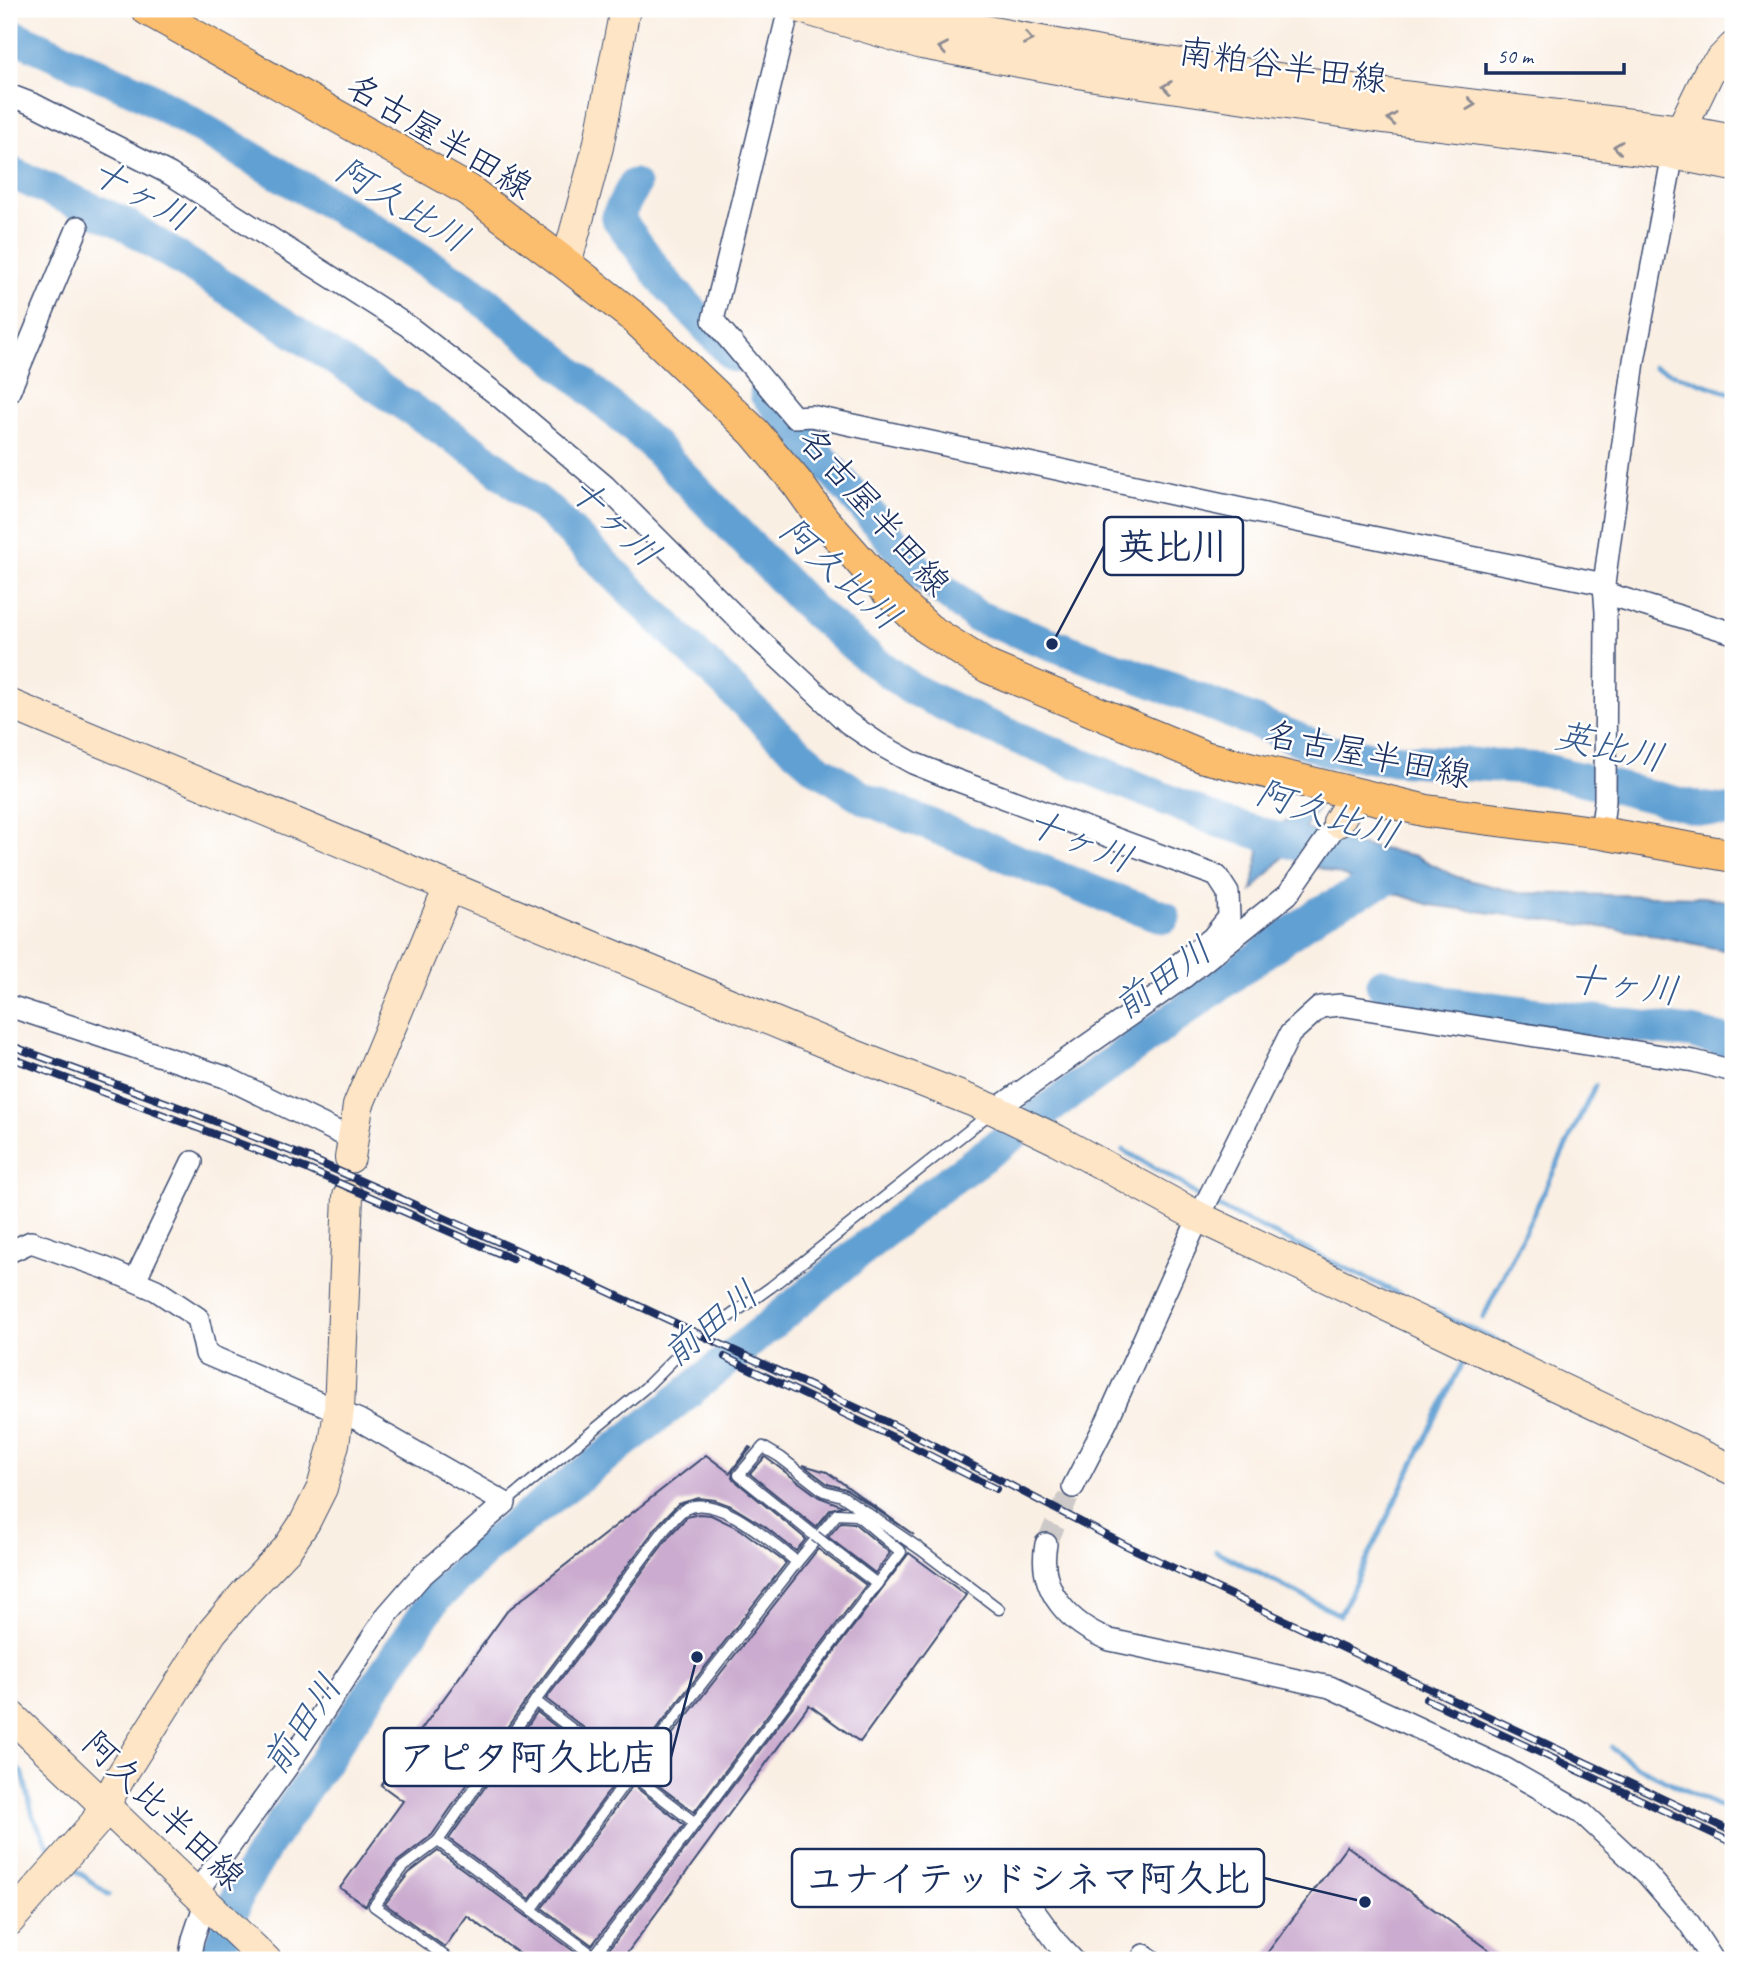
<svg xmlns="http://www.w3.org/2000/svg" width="1742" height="1969" font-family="Caveat,'Klee One',sans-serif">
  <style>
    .water { fill: #61a0d3; stroke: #3e6898; stroke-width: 2 }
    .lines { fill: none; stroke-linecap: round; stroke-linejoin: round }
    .stream { stroke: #61a0d3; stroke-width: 5 }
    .river { stroke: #61a0d3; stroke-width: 33 }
    .building { fill: #cbabcf }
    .street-tunnel { stroke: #cdc9c8; stroke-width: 21; stroke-dasharray: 21 10; stroke-linecap: butt }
    .lane-casing { stroke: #3c4c72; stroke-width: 13 }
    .street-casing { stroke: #3c4c72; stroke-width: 24 }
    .secondary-casing { stroke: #3c4c72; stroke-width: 32 }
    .primary-casing { stroke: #3c4c72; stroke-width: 34 }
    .lane { stroke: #fff; stroke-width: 10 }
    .street { stroke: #fff; stroke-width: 21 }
    .secondary { stroke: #fde5c5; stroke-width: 30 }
    .primary { stroke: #fbbd6e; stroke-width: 32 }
    .rail-casing { stroke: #1b2f5e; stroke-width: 8 }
    .rail { stroke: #fff; stroke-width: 5; stroke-dasharray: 16; stroke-linecap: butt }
    .lane-bridge-casing { stroke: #3c4c72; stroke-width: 13; stroke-linecap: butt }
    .lane-bridge { stroke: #fff; stroke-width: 10 }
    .oneway { stroke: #8c8a92 }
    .labels { text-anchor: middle; stroke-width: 5; stroke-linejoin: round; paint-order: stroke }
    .street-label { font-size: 35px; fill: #1b2f5e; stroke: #fff }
    .water-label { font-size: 37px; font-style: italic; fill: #375c8d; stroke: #fff }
    .leader { fill: none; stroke: #1b2f5e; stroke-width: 2.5 }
    .callout-dot { fill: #1b2f5e; stroke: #fff; stroke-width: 2.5 }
    .callout { fill: #fff; stroke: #1b2f5e; stroke-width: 2.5 }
    .callout-label { font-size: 37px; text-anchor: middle; font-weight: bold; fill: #1b2f5e }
  </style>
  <rect width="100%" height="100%" fill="#fff"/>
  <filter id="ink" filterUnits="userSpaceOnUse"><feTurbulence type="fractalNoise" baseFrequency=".0143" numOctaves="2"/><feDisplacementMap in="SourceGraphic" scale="14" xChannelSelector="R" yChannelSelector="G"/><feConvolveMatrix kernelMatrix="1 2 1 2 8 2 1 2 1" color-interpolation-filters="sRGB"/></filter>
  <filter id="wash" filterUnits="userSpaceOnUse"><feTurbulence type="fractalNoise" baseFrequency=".00686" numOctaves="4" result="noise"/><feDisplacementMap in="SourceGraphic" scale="28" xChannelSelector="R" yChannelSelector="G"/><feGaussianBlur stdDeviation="1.57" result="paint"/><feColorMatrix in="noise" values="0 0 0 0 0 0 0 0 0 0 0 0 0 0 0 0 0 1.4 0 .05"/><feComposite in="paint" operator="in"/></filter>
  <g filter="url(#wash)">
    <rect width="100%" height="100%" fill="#faefe3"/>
    <!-- water -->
    <path class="water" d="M1321,803L1305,828L1332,839L1416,856L1457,877L1519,893L1703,897L1733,902V952L1639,932L1430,905L1284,856L1252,891L1259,851L1276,826Z"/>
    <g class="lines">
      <!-- stream -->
      <g class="stream">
        <path d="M1654,367L1733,394"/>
        <path d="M1123,1150L1179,1182L1203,1200"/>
        <path d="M1212,1204L1534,1359"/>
        <path d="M1483,1318L1595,1086"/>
        <path d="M1216,1551L1340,1615L1466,1355"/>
        <path d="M1612,1748L1634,1765L1733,1813"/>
        <path d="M9,1760L23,1774L33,1816L47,1844L56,1851"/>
        <path d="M72,1867L109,1895"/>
        <path d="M201,1943L219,1946"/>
      </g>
      <!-- river -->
      <g class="river">
        <path d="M9,34L141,93L358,220L473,292L548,352L650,442L811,609L863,653L910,688L981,723L1221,822L1311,848"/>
        <path d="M9,172L123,223L255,306L479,454L553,514L775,732L816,767L864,798L1099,894L1164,917"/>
        <path d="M634,185L617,217L663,280L734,356"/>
        <path d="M766,394L918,570L976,616L1180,692L1331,752L1378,758L1542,769L1698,808L1733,812"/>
        <path d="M1382,984L1445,1002L1692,1033L1733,1043"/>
        <path d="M216,1960L239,1892L267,1845L434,1600L491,1544L671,1406L924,1199L1320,912L1392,877"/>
      </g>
    </g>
    <g id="blocks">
      <!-- building -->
      <g class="building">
        <path d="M749,1447L751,1448L733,1470L732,1478L806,1539L796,1551L764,1526L731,1506L715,1500L699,1498L678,1504L659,1524L529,1696L432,1835L397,1862L368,1901L366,1906L340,1888L403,1801L381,1785L508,1610L706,1455L730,1473Z"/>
        <path d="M765,1457L819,1497L843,1506L831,1509L816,1527L750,1474Z"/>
        <path d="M803,1465L827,1472L914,1535L846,1489L828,1484Z"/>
        <path d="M699,1514L711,1515L740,1529L786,1563L630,1763L546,1699L671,1534L687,1517Z"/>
        <path d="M841,1522L854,1523L890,1553L875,1573L828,1537Z"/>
        <path d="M818,1549L866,1585L694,1812L642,1773Z"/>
        <path d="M909,1553L966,1595L860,1742L809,1705L622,1960H601Z"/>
        <path d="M537,1712L620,1776L530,1899L449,1839Z"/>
        <path d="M633,1785L684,1825L592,1945L542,1908Z"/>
        <path d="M1347,1846L1503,1960H1262Z"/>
        <path d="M438,1851L583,1958V1960H528L467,1916L445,1947L385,1904L409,1873Z"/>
      </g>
    </g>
  </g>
  <g filter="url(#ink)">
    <use href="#blocks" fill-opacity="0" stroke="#3c4c72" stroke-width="2"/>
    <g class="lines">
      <!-- street-tunnel -->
      <path class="street-tunnel" d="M1046,1544L1073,1487"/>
      <defs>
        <g id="lane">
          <path d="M713,1328L771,1287L992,1112"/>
          <path d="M505,1503L645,1388L684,1349"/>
          <path d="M815,1536L739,1475L763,1447L780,1457L824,1491L842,1496L920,1549L999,1609"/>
          <path d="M829,1547L877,1584"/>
          <path d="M535,1701L631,1774L797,1562"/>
          <path d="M438,1841L594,1956"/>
          <path d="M531,1910L631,1774L695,1823"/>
          <path d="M450,1960L374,1906L403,1867L438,1841L535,1701L665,1529C671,1523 678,1513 685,1509C718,1492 772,1543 797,1562L837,1514L857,1515L901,1552L591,1960"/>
        </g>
        <g id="street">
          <path d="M789,9L713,320L794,417L811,416L1362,535L1604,584"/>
          <path d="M9,95L35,105L170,174L408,326L500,397L605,486L751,632L848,723L879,744L913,763L953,779L1217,876L1228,893L1229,917L1212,938L1176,966L1184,977"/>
          <path d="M9,392L78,227"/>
          <path d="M1605,593L1733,633"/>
          <path d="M1601,833L1605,801L1606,612L1604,584L1634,361L1673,154"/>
          <path d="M9,1006L225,1077L352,1139"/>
          <path d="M995,1110L1184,977L1288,894L1338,822"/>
          <path d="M9,1252L31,1242L105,1268L156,1290L198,1318L206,1354L359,1420L505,1503L420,1577L387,1615L287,1767L196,1893"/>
          <path d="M135,1280L192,1162"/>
          <path d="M1073,1487L1107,1421L1199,1217L1290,1034L1320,1007L1341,1005L1694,1061L1733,1071"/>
          <path d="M1046,1544C1037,1591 1070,1624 1110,1640L1330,1687L1506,1769L1581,1812L1646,1873L1689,1923L1713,1960"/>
          <path d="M996,1869L1024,1897L1058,1944L1073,1960"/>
          <path d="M189,1960L193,1939L205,1903"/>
          <path d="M1141,1960L1144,1955L1151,1960"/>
        </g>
        <g id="secondary">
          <path d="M804,9L922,44L1095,76L1383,118L1673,154L1733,166"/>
          <path d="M889,9L928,20L1100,52L1387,94L1681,130L1733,140"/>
          <path d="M1675,149L1681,130L1709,72L1733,47"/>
          <path d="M566,264L598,147L625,9"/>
          <path d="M9,704L842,1050L995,1110L1057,1140L1199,1217L1733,1470"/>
          <path d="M1338,822L1355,794"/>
          <path d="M350,1158L358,1106L449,887"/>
          <path d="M9,1714L266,1960"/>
          <path d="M9,1921L95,1823L121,1776L212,1632L247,1591L287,1549L305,1522L322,1488L334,1444L339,1410L348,1196"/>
        </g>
        <path id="primary" d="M147,9L468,190L566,264L636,319L754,432L797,483L822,518L884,588L928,629L988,667L1204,757L1427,811L1601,833L1733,856"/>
      </defs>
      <!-- lane casing -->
      <use href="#lane" class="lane-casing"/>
      <!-- street casing -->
      <use href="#street" class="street-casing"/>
      <!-- secondary casing -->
      <use href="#secondary" class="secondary-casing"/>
      <!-- primary casing -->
      <use href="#primary" class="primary-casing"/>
      <!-- lane -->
      <use href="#lane" class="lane"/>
      <!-- street -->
      <use href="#street" class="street"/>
      <!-- secondary -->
      <use href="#secondary" class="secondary"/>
      <!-- primary -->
      <use href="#primary" class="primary"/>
      <defs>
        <g id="rail">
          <path d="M9,1045L181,1108L311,1159L564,1271L900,1428L1125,1545L1733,1832"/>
          <path d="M9,1057L307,1169L512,1259"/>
          <path d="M725,1357L895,1438L996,1489"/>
          <path d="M1426,1699L1733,1843"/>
        </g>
      </defs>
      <!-- rail casing -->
      <use href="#rail" class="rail-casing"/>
      <!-- rail -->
      <use href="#rail" class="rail"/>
      <defs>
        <path id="lane-bridge" d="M815,1536L829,1547"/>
      </defs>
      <!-- lane-bridge casing -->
      <use href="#lane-bridge" class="lane-bridge-casing"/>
      <!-- lane-bridge -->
      <use href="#lane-bridge" class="lane-bridge"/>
    </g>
    <!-- one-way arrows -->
    <defs><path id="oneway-chevron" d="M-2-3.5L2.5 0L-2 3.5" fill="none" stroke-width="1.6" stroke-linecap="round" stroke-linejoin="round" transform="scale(1.75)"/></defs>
    <g class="oneway">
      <use href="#oneway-chevron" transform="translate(1028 39) rotate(11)"/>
      <use href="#oneway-chevron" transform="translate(943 48) rotate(-169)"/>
      <use href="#oneway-chevron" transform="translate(1167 87) rotate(-172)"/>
      <use href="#oneway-chevron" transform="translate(1471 104) rotate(7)"/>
      <use href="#oneway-chevron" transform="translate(1392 119) rotate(-173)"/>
      <use href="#oneway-chevron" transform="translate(1618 147) rotate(-173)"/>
    </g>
  </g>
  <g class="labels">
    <!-- street labels -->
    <g class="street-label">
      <text transform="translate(1283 65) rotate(8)" y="12">南粕谷半田線</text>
      <text transform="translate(440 136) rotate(31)" y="12">名古屋半田線</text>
      <text transform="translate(875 511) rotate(49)" y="12">名古屋半田線</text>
      <text transform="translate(1368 754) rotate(12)" y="12">名古屋半田線</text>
      <text transform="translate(164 1810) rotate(44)" y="12">阿久比半田線</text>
    </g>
    <!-- water labels -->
    <g class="water-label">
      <text transform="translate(142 194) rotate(29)" y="13">十ヶ川</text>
      <text transform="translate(403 204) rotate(31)" y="13">阿久比川</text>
      <text transform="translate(615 521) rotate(44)" y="13">十ヶ川</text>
      <text transform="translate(841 573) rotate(42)" y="13">阿久比川</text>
      <text transform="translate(1610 746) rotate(13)" y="13">英比川</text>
      <text transform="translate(1328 813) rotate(18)" y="13">阿久比川</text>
      <text transform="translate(1080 840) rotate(22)" y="13">十ヶ川</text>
      <text transform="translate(1162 977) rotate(-36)" y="13">前田川</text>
      <text transform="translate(1624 984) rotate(7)" y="13">十ヶ川</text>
      <text transform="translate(710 1323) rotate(-39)" y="13">前田川</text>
      <text transform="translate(301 1724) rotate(-56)" y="13">前田川</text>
    </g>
  </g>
  <!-- callouts -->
  <path class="leader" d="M1052 644L1104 546M697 1657L671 1757M1365 1902L1264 1878"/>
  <g class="callout-dot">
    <circle cx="1052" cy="644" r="7"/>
    <circle cx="697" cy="1657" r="7"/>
    <circle cx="1365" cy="1902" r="7"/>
  </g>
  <g class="callout">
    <rect x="1104" y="517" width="139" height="58" rx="7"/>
    <rect x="384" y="1728" width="287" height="58" rx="7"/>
    <rect x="792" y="1849" width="472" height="58" rx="7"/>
  </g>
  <g class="callout-label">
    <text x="1173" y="559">英比川</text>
    <text x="528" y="1770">アピタ阿久比店</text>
    <text x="1028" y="1891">ユナイテッドシネマ阿久比</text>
  </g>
  <!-- margin -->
  <rect width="1742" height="1969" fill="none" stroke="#fff" stroke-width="35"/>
  <!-- scale -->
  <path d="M1486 63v10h138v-10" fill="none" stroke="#1b2f5e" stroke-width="3.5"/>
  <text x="1497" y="63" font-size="21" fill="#1b2f5e" stroke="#ffffff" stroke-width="5" paint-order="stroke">50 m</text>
</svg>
